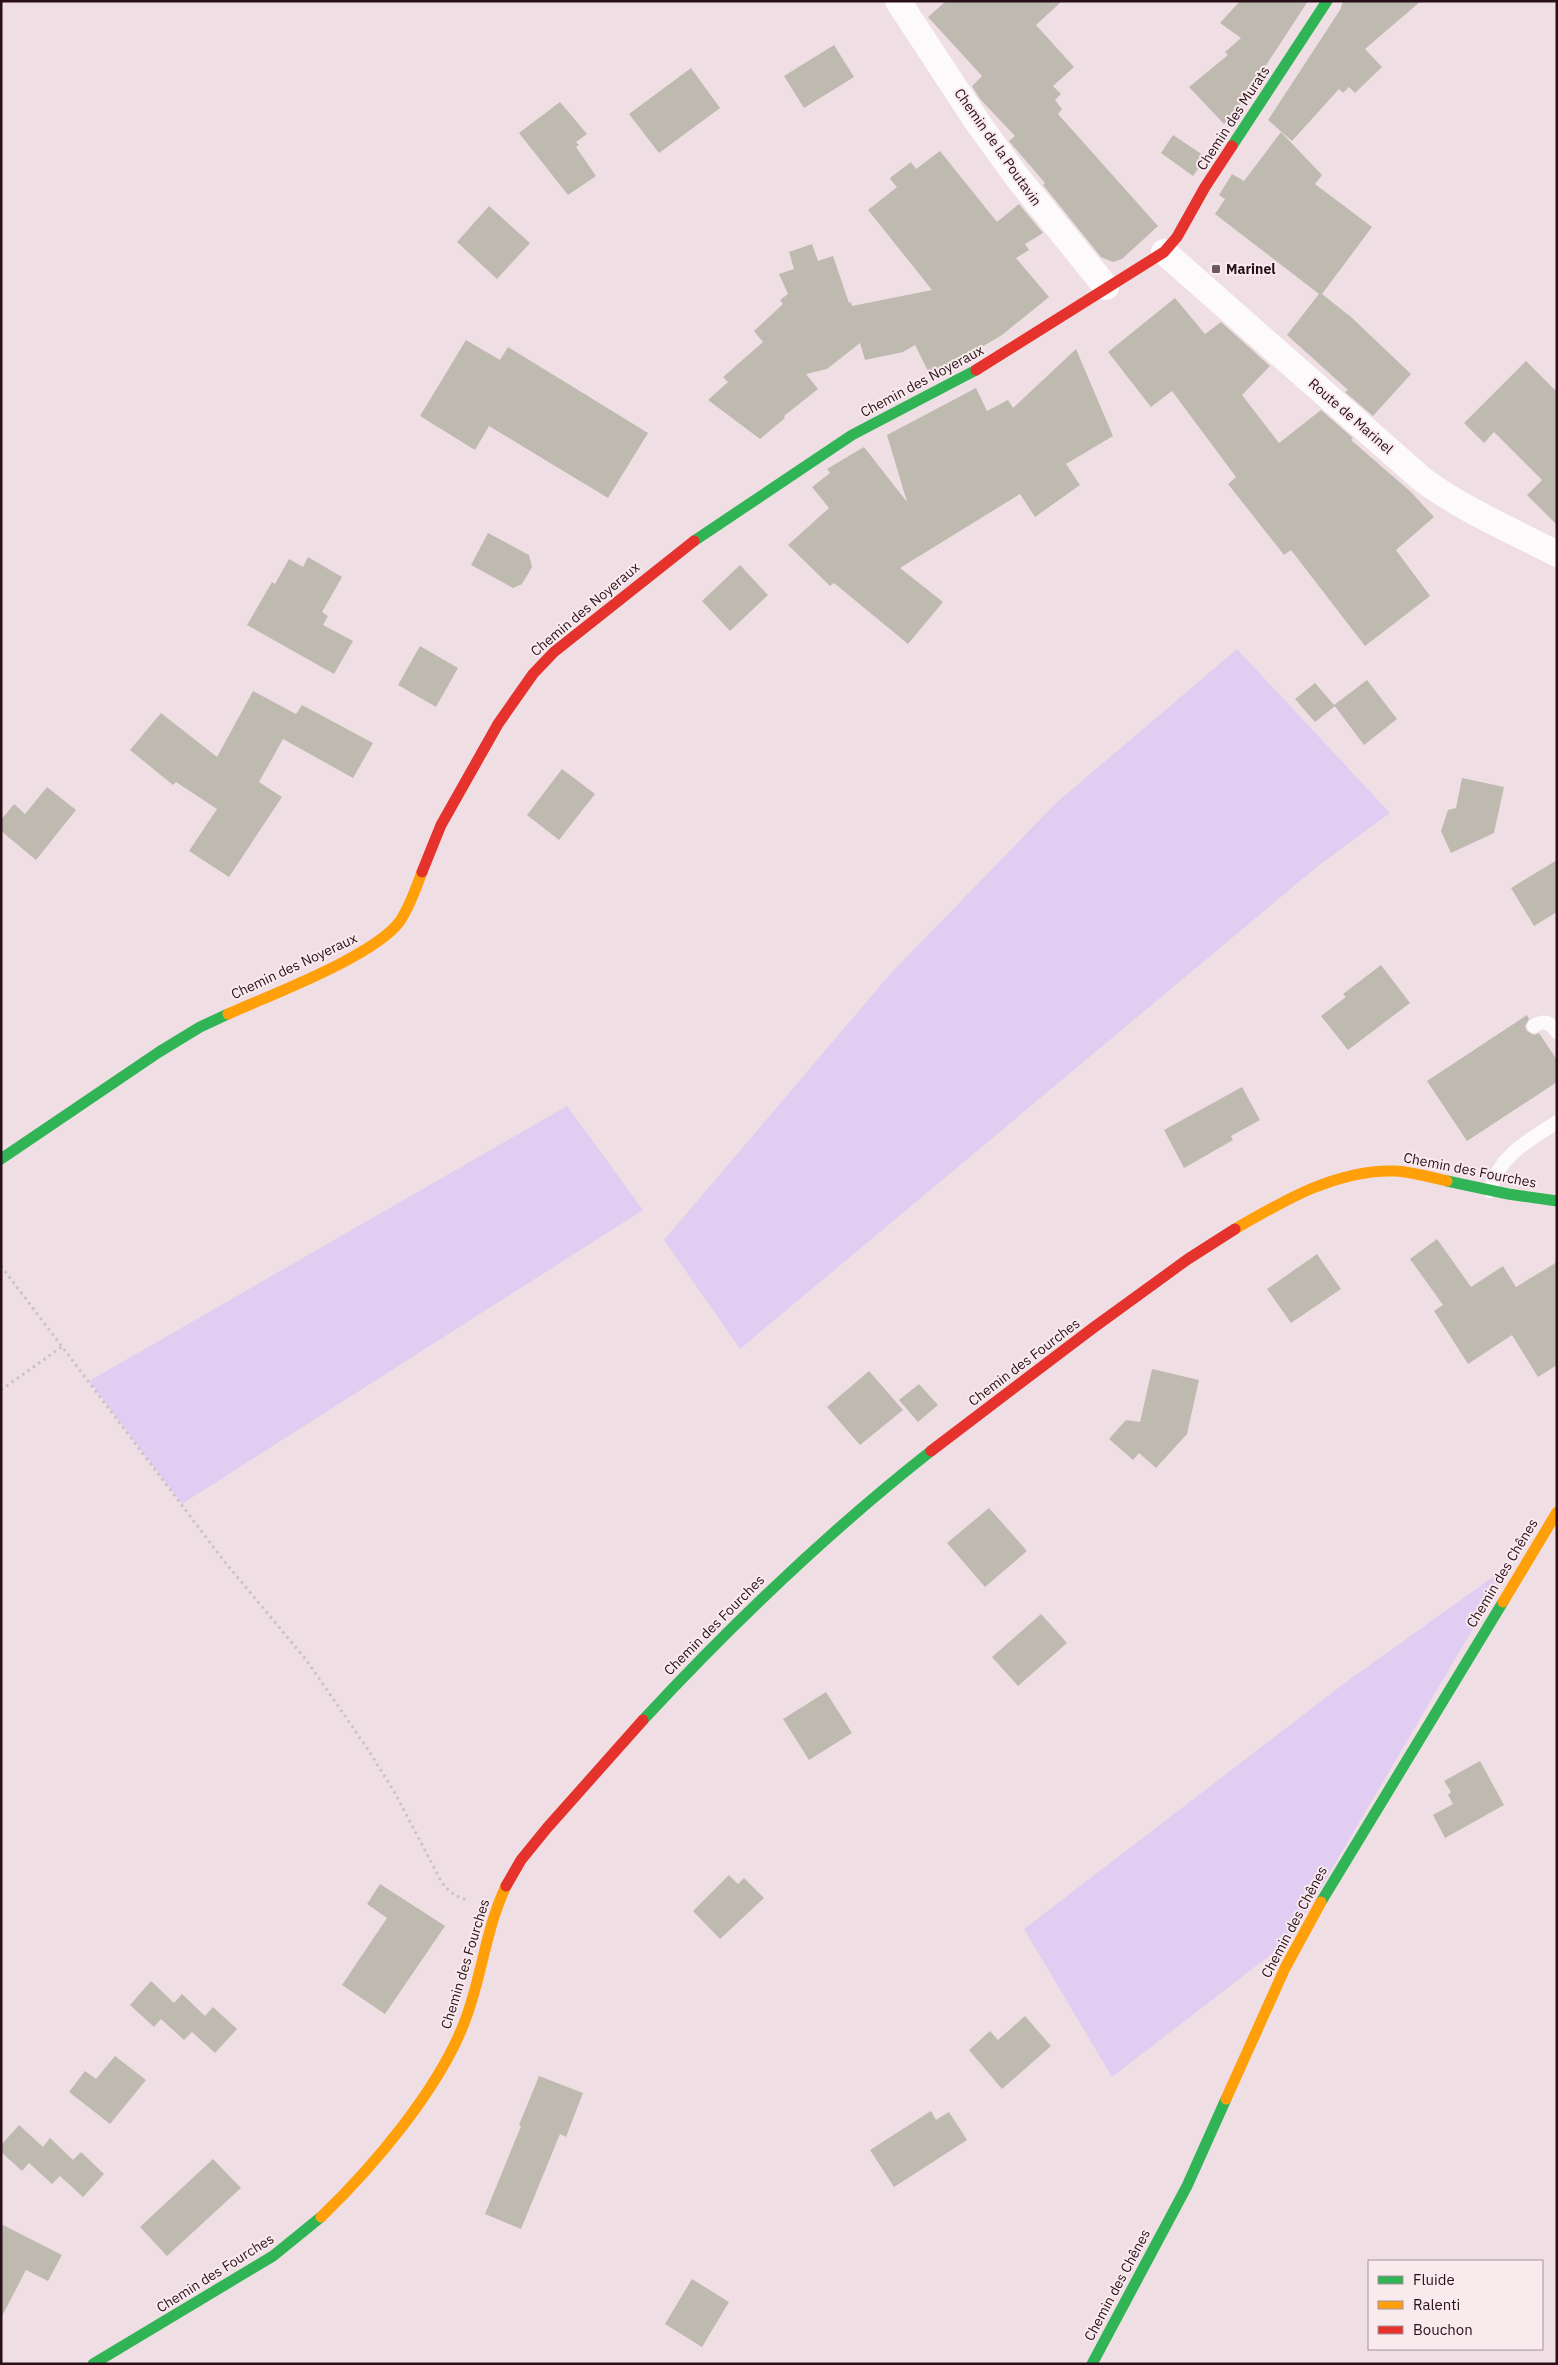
<svg xmlns="http://www.w3.org/2000/svg" width="1558" height="2365" font-family="'IBM Plex Sans',sans-serif">
  <style>
    .green { fill: #e0cdf1 }
    .building { fill: #bfbab0 }
    .lines { fill: none; stroke-linecap: round; stroke-linejoin: round }
    .path { stroke: #cac3c5; stroke-width: 3; stroke-dasharray: 2.5 4; stroke-linecap: butt }
    .lane { stroke: #fdfafb; stroke-width: 14 }
    .street { stroke: #fdfafb; stroke-width: 26 }
    .fast { stroke: #30b455; stroke-width: 11 }
    .slow { stroke: #ff9f0a; stroke-width: 11 }
    .jam { stroke: #e5322d; stroke-width: 11 }
    .poi-dot { fill: #6e585f; stroke: #f9eaee; stroke-width: 2 }
    .labels { text-anchor: middle; stroke-width: 4; stroke-linejoin: round; paint-order: stroke }
    .street-label { font-size: 14px; fill: #290f18; stroke: #f9eaee }
    .poi-label { font-size: 14px; font-weight: bold; fill: #290f18; stroke: #f9eaee; text-anchor: start }
  </style>
  <rect width="100%" height="100%" fill="#efdfe4"/>
  <!-- green -->
  <g class="green">
    <path d="M1237,649L1390,813L1318,866L740,1349L664,1240L891,973L1056,803Z"/>
    <path d="M567,1106L643,1210L182,1504L89,1381Z"/>
    <path d="M1511,1564L1290,1940L1112,2077L1024,1929L1346,1682Z"/>
  </g>
  <!-- building -->
  <g class="building">
    <path d="M946,1H1062L1036,25L1074,67L1053,86L1061,94L1055,100L1062,109L1058,114L1158,226L1122,259L1113,262L1101,257L1043,185L1045,183L1009,141L1015,136L980,99L972,86L982,76L928,17Z"/>
    <path d="M1240,1H1308L1237,110L1224,124L1189,87L1228,55L1225,52L1241,38L1220,23Z"/>
    <path d="M1343,1H1421L1365,49L1382,67L1355,93L1349,87L1343,93L1339,89L1292,141L1268,120L1340,10Z"/>
    <path d="M834,45L854,77L804,108L784,76Z"/>
    <path d="M691,68L720,108L659,153L629,114Z"/>
    <path d="M560,102L587,134L576,142L579,145L576,147L596,176L568,195L519,133Z"/>
    <path d="M1281,132L1322,175L1315,184L1372,227L1322,294L1351,317L1411,374L1373,416L1345,392L1348,390L1287,335L1319,294L1215,214L1225,199L1219,195L1232,174L1244,181Z"/>
    <path d="M1173,135L1206,157L1193,176L1161,153Z"/>
    <path d="M940,151L997,222L1019,204L1043,233L1025,244L1029,250L1016,258L1049,297L1002,335L931,377L915,345L903,352L865,360L860,343L827,369L806,374L818,389L784,416L785,418L760,439L708,400L728,382L723,377L763,342L754,331L783,304L780,300L788,294L779,274L794,269L789,252L812,244L818,261L833,256L849,303L851,302L852,306L932,290L868,210L897,187L890,179L891,177L911,162L916,169Z"/>
    <path d="M489,206L530,243L497,279L457,242Z"/>
    <path d="M1175,298L1205,334L1221,322L1270,366L1242,395L1279,443L1321,410L1353,438L1351,440L1411,492L1434,517L1396,550L1430,596L1365,646L1291,550L1284,555L1228,484L1236,477L1172,391L1151,407L1108,352Z"/>
    <path d="M466,340L500,360L508,347L648,433L608,498L489,426L475,450L420,416Z"/>
    <path d="M1076,349L1113,436L1066,464L1080,485L1035,517L1020,494L900,568L943,602L908,644L834,583L830,586L788,545L829,508L812,487L830,473L827,469L864,447L907,502L887,435L976,388L987,411L1008,400L1013,408Z"/>
    <path d="M1526,361L1557,392V525L1527,495L1542,480L1494,432L1484,443L1464,423Z"/>
    <path d="M488,533L529,555L532,567L522,584L513,588L471,565Z"/>
    <path d="M308,557L342,577L322,612L328,616L323,625L353,641L334,674L247,625L272,582L275,584L289,559L303,567Z"/>
    <path d="M740,565L768,595L730,631L702,601Z"/>
    <path d="M420,646L458,668L436,707L398,685Z"/>
    <path d="M1367,680L1397,719L1364,745L1334,705Z"/>
    <path d="M1315,683L1335,706L1315,722L1295,699Z"/>
    <path d="M253,691L296,714L302,705L373,743L353,778L283,739L259,782L282,797L229,877L189,851L217,809L176,782L173,785L130,750L161,713L217,757Z"/>
    <path d="M562,769L595,794L559,840L527,815Z"/>
    <path d="M1462,778L1504,787L1494,833L1451,853L1441,831L1448,810L1456,808Z"/>
    <path d="M47,787L76,810L36,860L1,831V820L14,804L25,814Z"/>
    <path d="M1557,860V912L1534,926L1511,888Z"/>
    <path d="M1381,965L1410,1003L1348,1050L1321,1016L1346,997L1343,994Z"/>
    <path d="M1527,1015L1529,1019L1525,1026L1527,1031L1534,1035L1539,1033L1557,1060V1082L1467,1141L1427,1081Z"/>
    <path d="M1242,1087L1260,1120L1231,1136L1233,1140L1184,1168L1164,1130Z"/>
    <path d="M1437,1239L1471,1287L1503,1266L1516,1287L1557,1262V1365L1538,1377L1512,1335L1468,1364L1434,1311L1443,1305L1410,1259Z"/>
    <path d="M1317,1254L1341,1289L1291,1323L1267,1289Z"/>
    <path d="M1152,1369L1199,1380L1187,1434L1156,1468L1139,1453L1133,1460L1109,1439L1126,1420L1140,1422Z"/>
    <path d="M869,1371L903,1410L860,1445L827,1407Z"/>
    <path d="M919,1384L938,1405L918,1422L899,1400Z"/>
    <path d="M989,1508L1027,1551L985,1587L947,1543Z"/>
    <path d="M1041,1614L1067,1643L1018,1686L992,1657Z"/>
    <path d="M826,1692L852,1733L809,1760L783,1719Z"/>
    <path d="M1480,1761L1504,1805L1445,1838L1433,1815L1453,1804L1448,1795L1451,1792L1444,1781Z"/>
    <path d="M729,1875L738,1884L744,1878L764,1898L720,1939L693,1911Z"/>
    <path d="M380,1884L445,1926L385,2014L342,1985L387,1918L367,1904Z"/>
    <path d="M151,1981L174,2003L182,1994L205,2016L213,2007L237,2029L215,2053L192,2032L184,2040L161,2019L154,2027L130,2005Z"/>
    <path d="M1025,2016L1051,2046L1002,2089L969,2050L990,2031L998,2040Z"/>
    <path d="M115,2056L146,2080L110,2124L69,2092L85,2071L96,2079Z"/>
    <path d="M539,2076L583,2093L566,2137L560,2134L521,2229L485,2214L521,2126L519,2125Z"/>
    <path d="M931,2111L936,2120L949,2112L967,2140L894,2187L870,2150Z"/>
    <path d="M19,2125L43,2147L50,2138L73,2160L81,2152L104,2174L83,2197L60,2176L52,2184L29,2163L22,2171L1,2152V2145Z"/>
    <path d="M213,2159L241,2188L167,2256L140,2227Z"/>
    <path d="M1,2224L62,2255L48,2281L26,2270L1,2318Z"/>
    <path d="M692,2279L729,2302L702,2347L665,2324Z"/>
  </g>
  <g class="lines">
    <!-- path -->
    <g class="path">
      <path d="M1,1266L224,1561L307,1661L369,1751L395,1793L441,1881C448,1891 455,1897 468,1900"/>
      <path d="M1,1390L63,1346"/>
    </g>
    <!-- lane -->
    <g class="lane">
      <path d="M1534,1026C1544,1019 1551,1023 1557,1032"/>
      <path d="M1490,1191C1499,1155 1528,1141 1557,1122"/>
    </g>
    <!-- street -->
    <g class="street">
      <path d="M898,1L978,123L1017,177L1106,287"/>
      <path d="M1164,252L1423,480C1464,510 1511,530 1557,554"/>
    </g>
    <!-- fast -->
    <g class="fast">
      <path d="M1232,146L1327,1"/>
      <path d="M694,541L852,435L976,370"/>
      <path d="M1,1159L159,1052L200,1027L228,1014"/>
      <path d="M1447,1181L1508,1194L1557,1201"/>
      <path d="M643,1720C733,1623 827,1533 931,1451"/>
      <path d="M1321,1902L1503,1602"/>
      <path d="M93,2364L273,2256L321,2217"/>
      <path d="M1092,2364L1187,2186L1226,2099"/>
    </g>
    <!-- slow -->
    <g class="slow">
      <path d="M228,1014C270,995 375,956 400,921C410,906 416,888 422,872"/>
      <path d="M1235,1229C1283,1201 1337,1169 1395,1171C1412,1172 1430,1177 1447,1181"/>
      <path d="M1503,1602L1557,1512"/>
      <path d="M1226,2099L1285,1968L1321,1902"/>
      <path d="M321,2217C374,2166 441,2087 466,2018C482,1975 486,1928 506,1886"/>
    </g>
    <!-- jam -->
    <g class="jam">
      <path d="M976,370L1164,252L1177,237L1205,187L1232,146"/>
      <path d="M422,872L441,825L498,724L533,674L554,652L694,541"/>
      <path d="M931,1451L1093,1328L1188,1259L1235,1229"/>
      <path d="M506,1886L521,1860L547,1828L643,1720"/>
    </g>
  </g>
  <!-- markers -->
  <rect class="poi-dot" x="1211" y="264" width="10" height="10" rx="2.5"/>
  <g class="labels">
    <!-- street labels -->
    <g class="street-label">
      <text transform="translate(1233 118) rotate(-57)" y="5">Chemin des Murats</text>
      <text transform="translate(998 147) rotate(55)" y="5">Chemin de la Poutavin</text>
      <text transform="translate(922 381) rotate(-28)" y="5">Chemin des Noyeraux</text>
      <text transform="translate(1351 416) rotate(41)" y="5">Route de Marinel</text>
      <text transform="translate(585 609) rotate(-40)" y="5">Chemin des Noyeraux</text>
      <text transform="translate(294 966) rotate(-25)" y="5">Chemin des Noyeraux</text>
      <text transform="translate(1470 1170) rotate(11)" y="5">Chemin des Fourches</text>
      <text transform="translate(1024 1362) rotate(-37)" y="5">Chemin des Fourches</text>
      <text transform="translate(1502 1573) rotate(-59)" y="5">Chemin des Chênes</text>
      <text transform="translate(714 1625) rotate(-45)" y="5">Chemin des Fourches</text>
      <text transform="translate(1294 1922) rotate(-62)" y="5">Chemin des Chênes</text>
      <text transform="translate(465 1964) rotate(-73)" y="5">Chemin des Fourches</text>
      <text transform="translate(215 2273) rotate(-32)" y="5">Chemin des Fourches</text>
      <text transform="translate(1117 2285) rotate(-62)" y="5">Chemin des Chênes</text>
    </g>
    <!-- poi labels -->
    <g class="poi-label">
      <text x="1226" y="274">Marinel</text>
    </g>
  </g>
  <!-- border -->
  <rect width="1558" height="2365" fill="none" stroke="#290f18" stroke-width="5"/>
  <!-- legend -->
  <rect x="1368" y="2260" width="175" height="90" fill="#f9eaee" stroke="#a69298"/>
  <rect x="1378" y="2276" width="25" height="8" fill="#30b455" stroke="#a69298"/>
  <text x="1413" y="2285" font-size="15" fill="#290f18">Fluide</text>
  <rect x="1378" y="2301" width="25" height="8" fill="#ff9f0a" stroke="#a69298"/>
  <text x="1413" y="2310" font-size="15" fill="#290f18">Ralenti</text>
  <rect x="1378" y="2326" width="25" height="8" fill="#e5322d" stroke="#a69298"/>
  <text x="1413" y="2335" font-size="15" fill="#290f18">Bouchon</text>
</svg>
